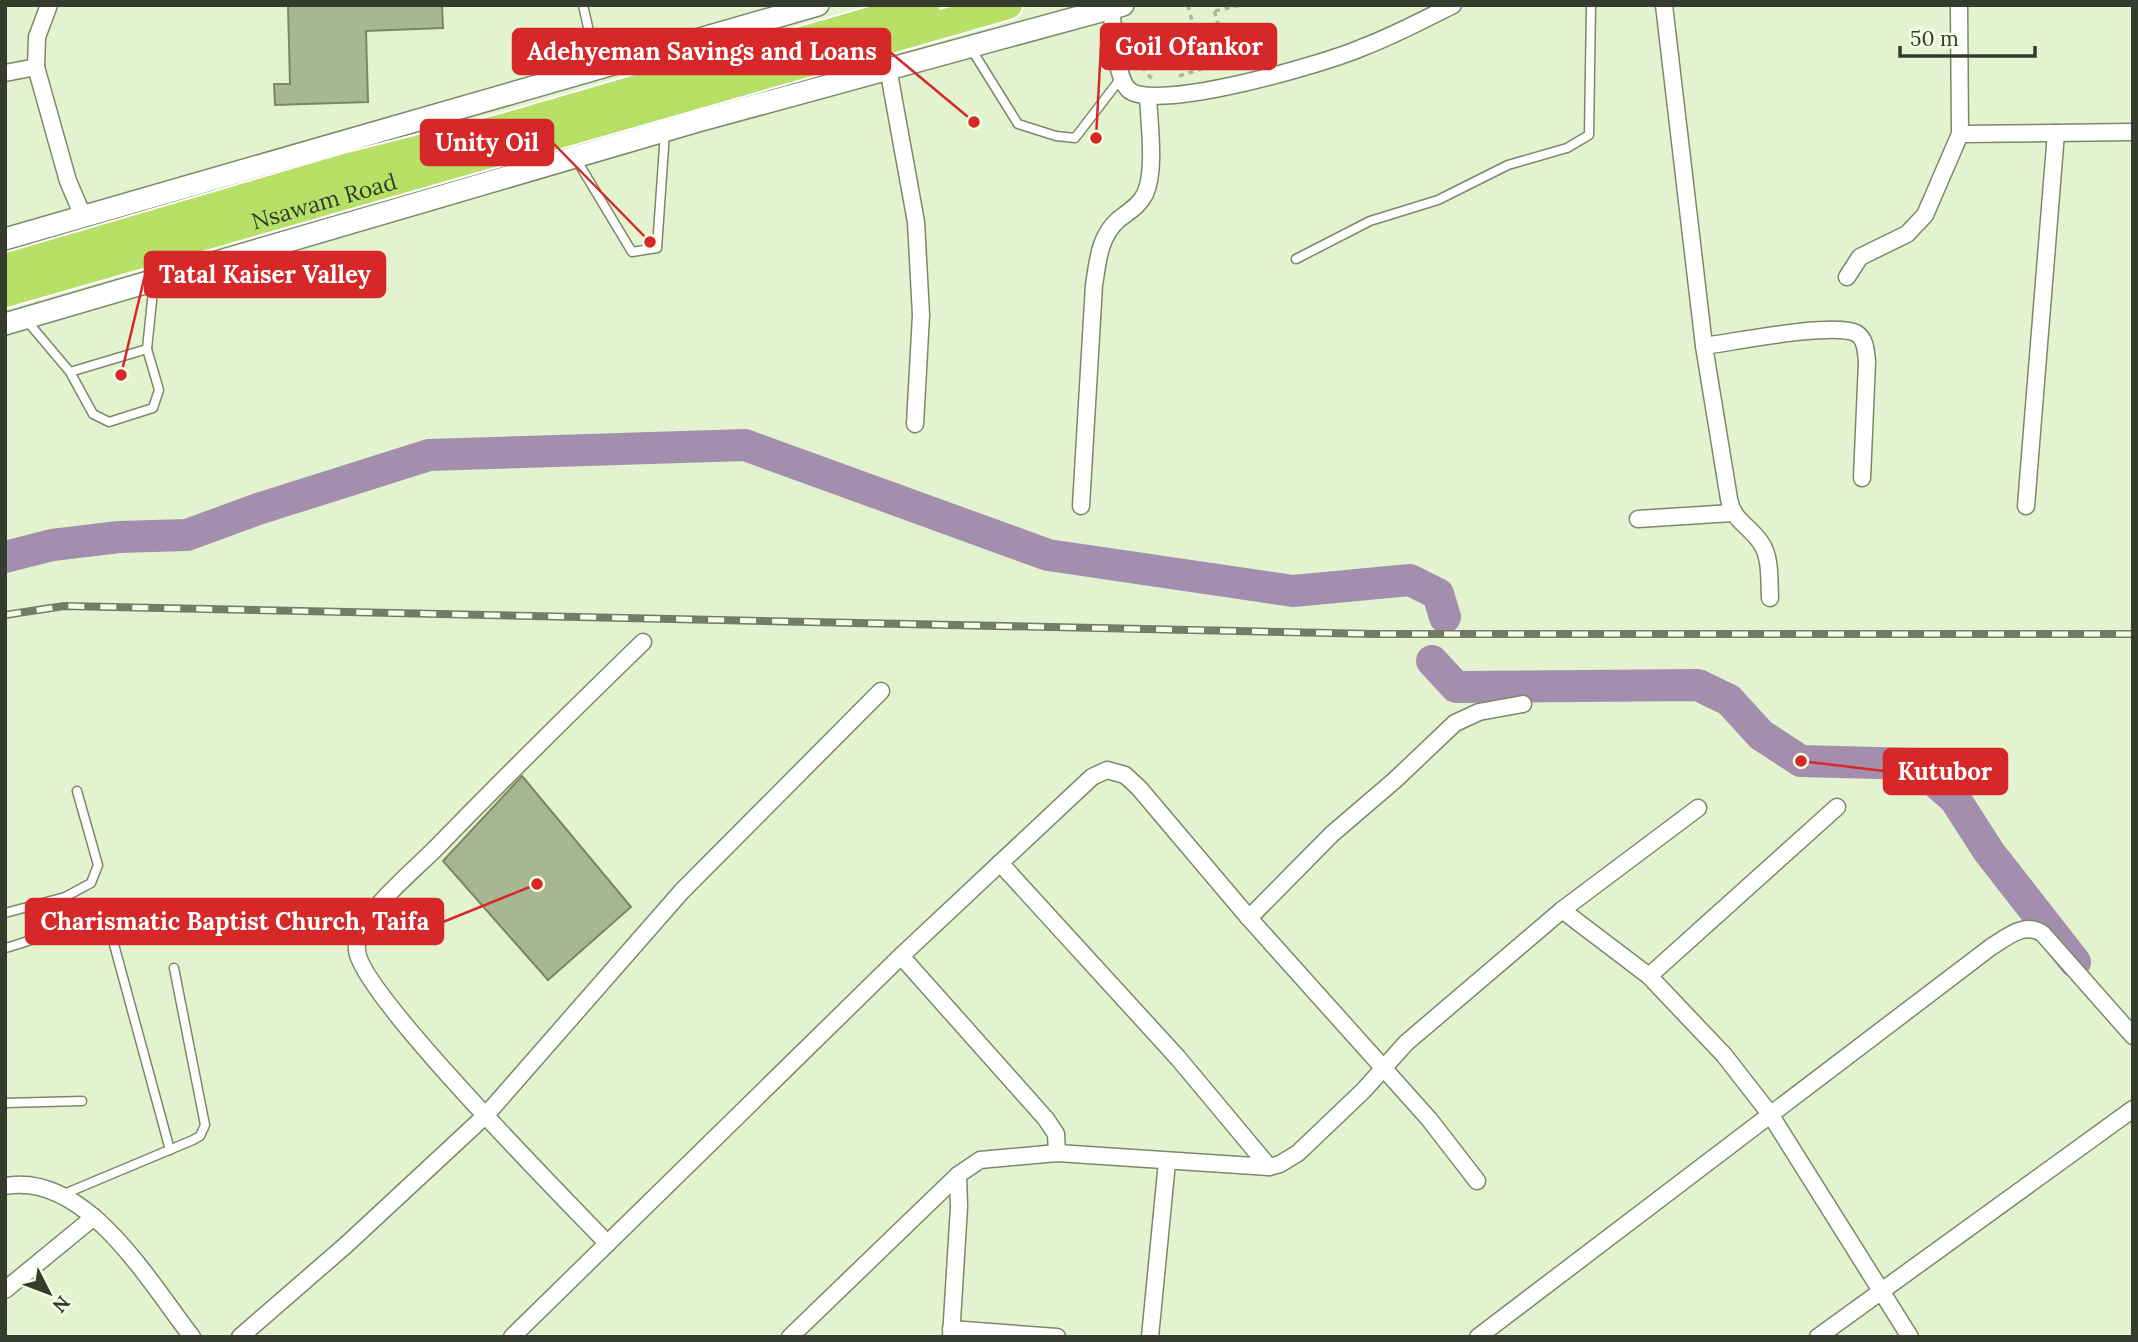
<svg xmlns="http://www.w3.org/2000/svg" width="2138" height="1342" font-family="Lora,serif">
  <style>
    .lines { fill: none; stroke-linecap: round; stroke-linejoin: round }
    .river { stroke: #a48eae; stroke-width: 32 }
    .building { fill: #a8b694; stroke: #7a8767; stroke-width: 2 }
    .lane-casing { stroke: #7c8969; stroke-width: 11 }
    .street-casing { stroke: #7c8969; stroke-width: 19 }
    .secondary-casing { stroke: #7c8969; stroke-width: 24 }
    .highway-casing { stroke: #fff; stroke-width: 32 }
    .path { stroke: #abb79a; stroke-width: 3.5; stroke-dasharray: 5 5; stroke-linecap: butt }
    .lane { stroke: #fff; stroke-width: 8 }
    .street { stroke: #fff; stroke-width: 16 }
    .secondary { stroke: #fff; stroke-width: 21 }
    .highway { stroke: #b6e166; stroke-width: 28 }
    .rail-casing { stroke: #737c66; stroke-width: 8 }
    .rail { stroke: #f3ffe2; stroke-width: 5; stroke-dasharray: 16; stroke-linecap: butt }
    .labels { text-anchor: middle; stroke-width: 5; stroke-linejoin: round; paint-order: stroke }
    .street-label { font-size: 23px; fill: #353b2d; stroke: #f3ffe2 }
    .leader { fill: none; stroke: #d62828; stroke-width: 2.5 }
    .callout-dot { fill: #d62828; stroke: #f3ffe2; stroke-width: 2.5 }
    .callout { fill: #d62828; stroke: #d62828; stroke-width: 2.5 }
    .callout-label { font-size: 24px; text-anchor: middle; font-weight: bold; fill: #fff }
  </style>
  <rect width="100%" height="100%" fill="#e4f3cf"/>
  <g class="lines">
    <!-- river -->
    <g class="river">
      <path d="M5,557L52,545L119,537L187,535L258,509L429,455L745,445L1048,555L1293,591L1410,580L1438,594L1445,617"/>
      <path d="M1432,661L1456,687L1698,685L1729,700L1761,735L1801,761L1915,764L1955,799L1989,852L2075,962"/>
    </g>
  </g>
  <!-- building -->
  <g class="building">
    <path d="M288,5H442L443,28L366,31L368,102L275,105L274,84H290Z"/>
    <path d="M522,776L631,907L548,980L443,861Z"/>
  </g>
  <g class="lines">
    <defs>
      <g id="lane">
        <path d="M583,5L597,67"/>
        <path d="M970,47L1018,124L1056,136L1075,138L1121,78"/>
        <path d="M576,159L632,252L657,248L665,132"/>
        <path d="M1296,259L1370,221L1438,200L1508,165L1567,148L1589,135L1591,5"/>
        <path d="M27,321L70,372L147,349L154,281"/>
        <path d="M70,372L93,414L109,422L153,408L159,390L147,349"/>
        <path d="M5,913L65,897L91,883L98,865L77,791"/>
        <path d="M5,948C33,941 89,915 112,937L170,1150"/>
        <path d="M5,1103L82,1101"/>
        <path d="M64,1194L193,1140L200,1136L205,1125L174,968"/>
      </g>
      <g id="street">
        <path d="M49,5L37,37L36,67L68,181L83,216"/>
        <path d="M1664,5L1704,346L1729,499C1733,521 1749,525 1761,543C1771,557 1769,581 1770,598"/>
        <path d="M1111,9C1114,28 1115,78 1129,90C1156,113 1327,63 1361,48C1393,36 1423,20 1453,5"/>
        <path d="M888,68L916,222L921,315L915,424"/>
        <path d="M5,73L36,67"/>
        <path d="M1960,134L2133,132"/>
        <path d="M1847,277L1860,257L1907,234L1925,215L1960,134L1959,5"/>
        <path d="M1704,346C1734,342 1832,322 1856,333C1866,339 1866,352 1867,362L1862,478"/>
        <path d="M1081,506L1094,285C1098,261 1099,237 1118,220C1128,212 1139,206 1145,194C1156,171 1149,122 1148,96"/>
        <path d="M2026,506L2056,133"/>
        <path d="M1638,519L1732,513"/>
        <path d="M1000,863L1178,1058L1269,1167"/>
        <path d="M1562,910L1649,976L1724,1055L1770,1114L1910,1337"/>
        <path d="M1249,918L1332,834L1395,780L1455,723L1479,712L1523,704"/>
        <path d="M901,956L1046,1119L1056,1134L1057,1153"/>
        <path d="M1649,976L1837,807"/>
        <path d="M5,1186C86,1171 149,1282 192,1337"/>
        <path d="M607,1243C567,1201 358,991 357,950C356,942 359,933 364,925C379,899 414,870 436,848C504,778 573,710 643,642"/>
        <path d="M5,1290L94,1217"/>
        <path d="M951,1329L1057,1337"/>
        <path d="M240,1337L346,1245L486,1115L682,891L881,691"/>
        <path d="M512,1337L901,956L1092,777L1107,770L1125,775L1139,788L1249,918L1429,1119L1477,1181"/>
        <path d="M790,1337L958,1175L980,1160L1057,1153L1269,1167L1280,1164L1298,1153L1364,1090L1406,1043L1562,910L1698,808"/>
        <path d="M951,1337L959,1207L958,1175"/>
        <path d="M1150,1337L1167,1162"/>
        <path d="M1478,1337L1991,947C2007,937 2025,921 2043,934L2133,1036"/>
        <path d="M1818,1337L2133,1109"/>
      </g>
      <g id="secondary">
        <path d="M5,239L818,5"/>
        <path d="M5,324L698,121L1123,5"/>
      </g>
      <g id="highway">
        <path d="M5,268L349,167L503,128L926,5"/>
        <path id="s1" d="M5,293L1008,5"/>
      </g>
    </defs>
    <!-- lane casing -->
    <use href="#lane" class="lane-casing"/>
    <!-- street casing -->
    <use href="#street" class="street-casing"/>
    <!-- secondary casing -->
    <use href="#secondary" class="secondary-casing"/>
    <!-- highway casing -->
    <use href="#highway" class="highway-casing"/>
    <!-- path -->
    <g class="path">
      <path d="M1188,5L1197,41L1173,50V57L1223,44"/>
      <path d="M1215,11L1241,5"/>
      <path d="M1179,76L1211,66L1222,58L1223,44L1213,5"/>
      <path d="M1152,78C1142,71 1139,59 1146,50L1195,32"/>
    </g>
    <!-- lane -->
    <use href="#lane" class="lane"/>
    <!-- street -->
    <use href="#street" class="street"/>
    <!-- secondary -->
    <use href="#secondary" class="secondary"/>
    <!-- highway -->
    <use href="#highway" class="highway"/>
    <defs>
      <path id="rail" d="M5,615L64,606L1375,634H2133"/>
    </defs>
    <!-- rail casing -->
    <use href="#rail" class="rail-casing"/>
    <!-- rail -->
    <use href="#rail" class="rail"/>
  </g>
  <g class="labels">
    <!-- street labels -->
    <g class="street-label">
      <text dy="8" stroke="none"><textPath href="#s1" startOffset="332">Nsawam Road</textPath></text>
    </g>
  </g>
  <!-- callouts -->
  <path class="leader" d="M1096 138L1101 46M974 122L890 52M650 242L553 143M121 375L145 275M1801 761L1884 771M537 884L443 922"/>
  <g class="callout-dot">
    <circle cx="1096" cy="138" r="7"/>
    <circle cx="974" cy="122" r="7"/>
    <circle cx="650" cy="242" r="7"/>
    <circle cx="121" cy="375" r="7"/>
    <circle cx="1801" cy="761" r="7"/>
    <circle cx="537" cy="884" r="7"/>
  </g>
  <g class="callout">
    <rect x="1101" y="24" width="175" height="45" rx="7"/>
    <rect x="513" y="29" width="377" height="45" rx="7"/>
    <rect x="421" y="120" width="132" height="45" rx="7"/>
    <rect x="145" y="252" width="240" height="45" rx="7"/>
    <rect x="1884" y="749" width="123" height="45" rx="7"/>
    <rect x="26" y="899" width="417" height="45" rx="7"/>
  </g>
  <g class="callout-label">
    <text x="1189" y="55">Goil Ofankor</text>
    <text x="702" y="60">Adehyeman Savings and Loans</text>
    <text x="487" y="151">Unity Oil</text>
    <text x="265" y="283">Tatal Kaiser Valley</text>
    <text x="1945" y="780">Kutubor</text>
    <text x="235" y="930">Charismatic Baptist Church, Taifa</text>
  </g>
  <!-- border -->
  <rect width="2138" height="1342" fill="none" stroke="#353b2d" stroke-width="14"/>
  <!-- north arrow -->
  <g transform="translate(49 1293) rotate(132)" stroke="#f3ffe2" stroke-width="5" paint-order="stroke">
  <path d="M0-5L12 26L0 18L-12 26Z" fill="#353b2d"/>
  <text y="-10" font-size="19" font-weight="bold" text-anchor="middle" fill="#353b2d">N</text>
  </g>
  <!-- scale -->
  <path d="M1900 46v10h135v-10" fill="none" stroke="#353b2d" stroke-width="3.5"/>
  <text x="1910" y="46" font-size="21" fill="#353b2d" stroke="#f3ffe2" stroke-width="5" paint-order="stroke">50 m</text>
</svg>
